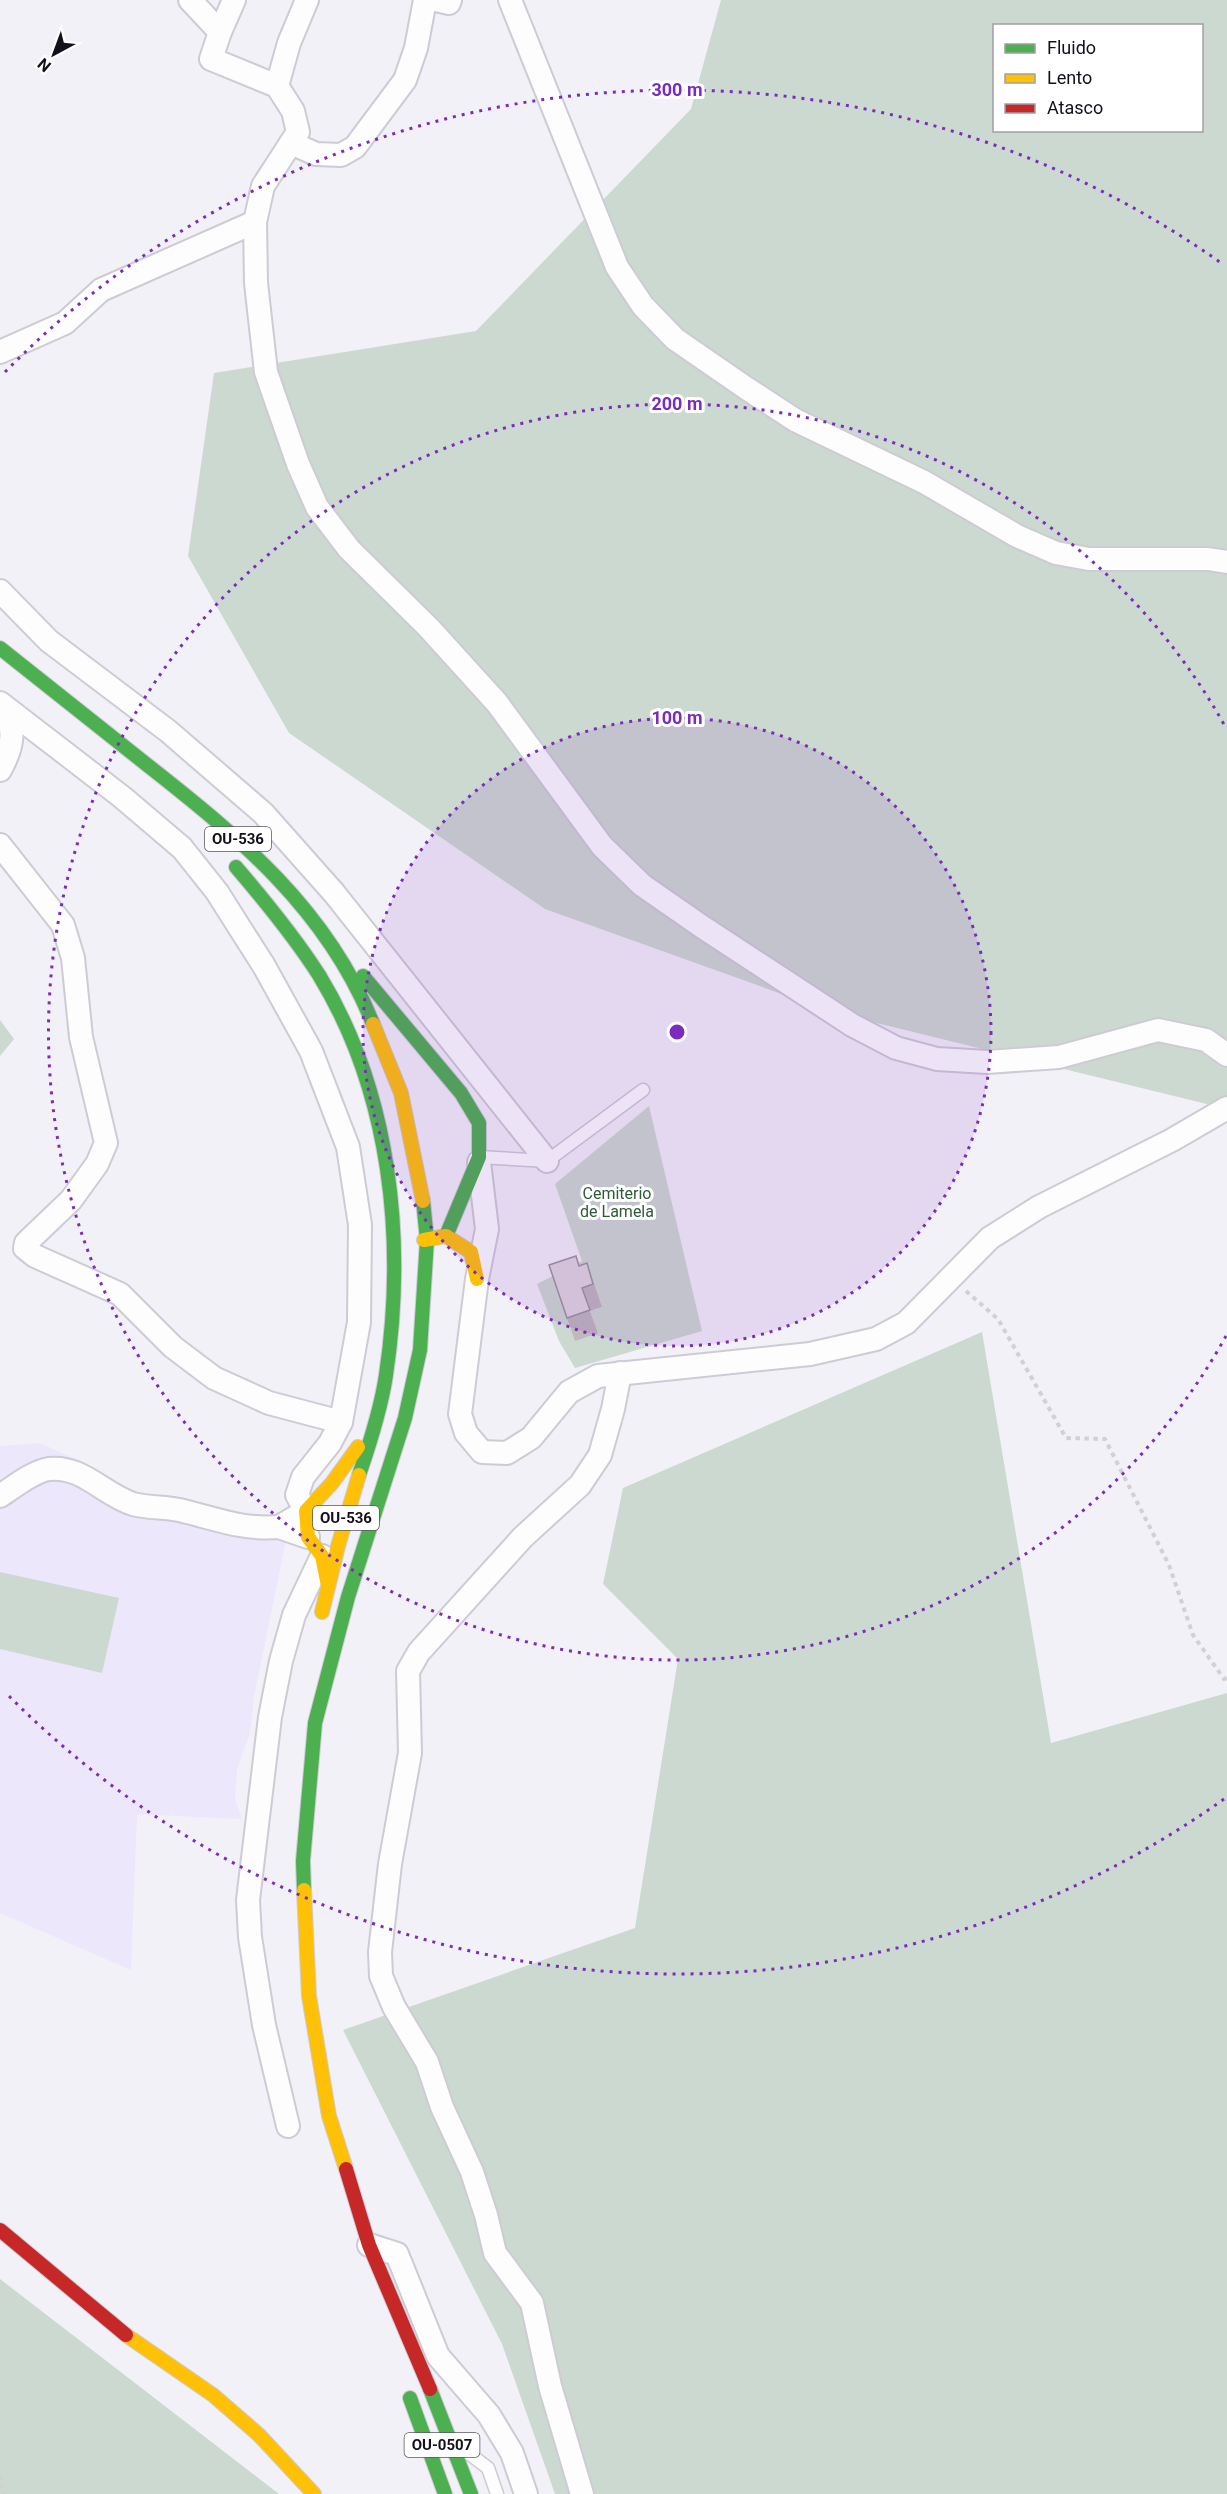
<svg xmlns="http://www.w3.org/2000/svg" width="1227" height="2494" font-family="Roboto,sans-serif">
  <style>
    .built { fill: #ece7fb }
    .green { fill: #ccd9d0; fill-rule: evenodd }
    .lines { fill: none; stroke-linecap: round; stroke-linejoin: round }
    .lane-casing { stroke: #cdcbd4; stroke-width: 15 }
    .street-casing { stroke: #cdcbd4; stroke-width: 26 }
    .fast-casing { stroke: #cdcbd4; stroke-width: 16 }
    .slow-casing { stroke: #cdcbd4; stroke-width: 16 }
    .jam-casing { stroke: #cdcbd4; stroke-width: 16 }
    .path { stroke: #d1d0d2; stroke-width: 4; stroke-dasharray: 4.5 4.5; stroke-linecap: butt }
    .lane { stroke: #fdfdfe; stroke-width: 12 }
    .street { stroke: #fdfdfe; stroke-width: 22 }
    .fast { stroke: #4caf50; stroke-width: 14 }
    .slow { stroke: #ffc107; stroke-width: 14 }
    .jam { stroke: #c62828; stroke-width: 14 }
    .wall { fill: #bfb8bd }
    .building { fill: #ded6dc; stroke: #9b969a; stroke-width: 1.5 }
    .ring { fill: none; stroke: #7b2cbf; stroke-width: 3; stroke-dasharray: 3 6 }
    .labels { text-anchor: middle; stroke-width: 6; stroke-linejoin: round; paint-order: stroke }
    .shield { fill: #fff; stroke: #5a585f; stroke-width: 1.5 }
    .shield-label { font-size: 15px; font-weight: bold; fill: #13101b }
    .park-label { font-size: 16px; fill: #2e5b37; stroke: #fff }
    .centre { fill: #7b2cbf; stroke: #fff; stroke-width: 3 }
    .ring-label { font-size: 18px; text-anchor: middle; font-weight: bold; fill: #7b2cbf; stroke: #fff; stroke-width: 6; stroke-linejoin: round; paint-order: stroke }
  </style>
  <rect width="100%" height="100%" fill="#f2f1f7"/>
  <!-- built -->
  <path class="built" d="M40,1443L94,1468L134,1505L286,1540L254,1697L250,1733L237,1769L235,1799L242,1819L137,1814L131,1970L0,1913V1446Z"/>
  <!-- green -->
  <g class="green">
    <path d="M721,0H1227V1109L832,1012L545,909L289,733L188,556L214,373L476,331L691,109ZM994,26H1202V130H994Z"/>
    <path d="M0,1020L14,1039L0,1056Z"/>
    <path d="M649,1106L702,1331L575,1368L559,1341L537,1284L582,1261L555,1184ZM558,1289L602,1307L590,1311L598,1333Z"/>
    <path d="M982,1332L1051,1743L1227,1693V2494H555L502,2344L343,2030L635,1928L678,1659L603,1584L623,1488Z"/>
    <path d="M0,1572L119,1598L102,1673L0,1649Z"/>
    <path d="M0,2279L279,2494H0Z"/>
  </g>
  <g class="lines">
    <defs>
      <g id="lane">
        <path d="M479,1157L547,1161L643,1090"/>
        <path d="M463,2449L488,2468L497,2494"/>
      </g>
      <g id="street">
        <path d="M190,0L220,32"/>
        <path d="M234,0L220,32L211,59L277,86"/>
        <path d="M307,0L289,43L277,86L293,111L298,132L263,186L255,222L256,283L266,372L298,464L317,507L349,549L429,628L497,703L602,846L642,885L701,926L852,1025L896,1048L937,1059L987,1062L1059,1057L1158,1030L1206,1040L1227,1055"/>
        <path d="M436,0L449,3L450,0"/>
        <path d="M510,0L617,267L643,306L675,339L746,388L795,420L924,482L1017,536L1056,553L1089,559H1208L1227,562"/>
        <path d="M291,143L316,154L341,155L355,147L405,80L416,48L425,0"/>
        <path d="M0,352L65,323L101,290L255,222"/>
        <path d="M0,591L49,641L168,731L263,813L334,893L547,1161"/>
        <path d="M0,703L122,797L182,848L217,892L264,966L311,1051L348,1147L360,1225L359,1322L341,1422L330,1443L303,1477L297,1495L306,1511L279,1527L308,1537"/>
        <path d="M0,770C13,747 17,727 1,706"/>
        <path d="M0,845L63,925L73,958L81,1037L106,1143L97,1164L71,1200L26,1243L25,1248L35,1256L120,1294L173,1347L214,1378L269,1403L341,1422"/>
        <path d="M479,1162L487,1229L477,1279L460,1414L466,1433L482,1452L507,1453L531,1438L569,1392L598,1376L810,1354L876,1339L906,1323L990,1238L1039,1207L1172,1140L1227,1108"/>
        <path d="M0,1496C14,1487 32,1472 49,1469C82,1465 104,1495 133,1504C148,1508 164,1507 179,1510C215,1518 240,1530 279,1527"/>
        <path d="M288,2126L264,2025L250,1937L248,1900L270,1717L281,1661L294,1615L322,1556"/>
        <path d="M369,2245L397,2254L438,2356L489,2415L512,2453L526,2494"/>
        <path d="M582,2494L550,2386L532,2303L495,2253L486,2215L472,2172L442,2107L427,2062L394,2007L381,1976L380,1952L390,1864L410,1753L408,1671L419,1652L523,1537L580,1485L600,1455L613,1409L620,1373"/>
      </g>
      <g id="fast">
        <path d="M0,648C49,687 97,725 146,764C239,837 328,910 373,1024"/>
        <path d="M236,867C266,902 294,936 319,975C391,1093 406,1240 386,1375C381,1409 370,1443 359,1475"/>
        <path d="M363,976L461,1093L479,1123V1157L446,1236"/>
        <path d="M304,1890L303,1861L315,1723L348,1597L405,1418L420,1350L427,1240L423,1201"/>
        <path d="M430,2389L471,2494"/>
        <path d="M410,2398L445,2494"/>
      </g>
      <g id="slow">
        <path d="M373,1024L401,1093L423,1201"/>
        <path d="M424,1240L446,1236L471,1252L477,1279"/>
        <path d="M328,1586L322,1556L308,1537L306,1511L332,1483L358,1447"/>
        <path d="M322,1612L338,1546L359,1475"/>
        <path d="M304,1890L309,1996L329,2116L346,2169"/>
        <path d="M126,2335L213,2395L259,2435L314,2494"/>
      </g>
      <g id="jam">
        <path d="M346,2169L369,2245L430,2389"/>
        <path d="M0,2230L126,2335"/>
      </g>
    </defs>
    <!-- lane casing -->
    <use href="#lane" class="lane-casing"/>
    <!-- street casing -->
    <use href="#street" class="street-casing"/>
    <!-- fast casing -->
    <use href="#fast" class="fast-casing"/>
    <!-- slow casing -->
    <use href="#slow" class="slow-casing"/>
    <!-- jam casing -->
    <use href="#jam" class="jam-casing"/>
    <!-- path -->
    <g class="path">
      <path d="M966,1291L998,1319L1066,1438L1105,1439L1169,1565L1193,1635L1224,1679L1227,1678"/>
      <path d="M0,2475L4,2494"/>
    </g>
    <!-- lane -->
    <use href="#lane" class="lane"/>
    <!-- street -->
    <use href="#street" class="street"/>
    <!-- fast -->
    <use href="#fast" class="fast"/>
    <!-- slow -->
    <use href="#slow" class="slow"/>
    <!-- jam -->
    <use href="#jam" class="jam"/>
  </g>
  <!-- wall -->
  <path class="wall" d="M587,1263L602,1307L590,1311L598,1333L575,1341L567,1318L579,1266Z"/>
  <!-- building -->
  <path class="building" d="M576,1256L579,1266L587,1263L593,1284L582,1288L590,1310L567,1318L549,1265Z"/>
  <!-- distance rings -->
  <circle cx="677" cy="1032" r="314" fill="#7b2cbf" fill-opacity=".12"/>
  <g class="ring">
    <circle cx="677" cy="1032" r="314"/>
    <path d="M1226 1336A628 628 0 1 1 1226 728"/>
    <path d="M1224 1799A942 942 0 0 1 5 1692M5 372A942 942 0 0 1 1224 265"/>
  </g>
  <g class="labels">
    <!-- shield labels -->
    <g class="shield">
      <rect x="205" y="827" width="66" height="24" rx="4.5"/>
      <rect x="313" y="1506" width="66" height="24" rx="4.5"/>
      <rect x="404.5" y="2433" width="75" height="24" rx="4.5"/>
    </g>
    <g class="shield-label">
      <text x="238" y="844">OU-536</text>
      <text x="346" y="1523">OU-536</text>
      <text x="442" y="2450">OU-0507</text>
    </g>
    <!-- park labels -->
    <g class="park-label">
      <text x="617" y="1199">Cemiterio<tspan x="617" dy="18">de Lamela</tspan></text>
    </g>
  </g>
  <circle cx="677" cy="1032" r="9" class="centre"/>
  <g class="ring-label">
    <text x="677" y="96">300 m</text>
    <text x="677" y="410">200 m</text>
    <text x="677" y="724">100 m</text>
  </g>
  <!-- legend -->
  <rect x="993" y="24" width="210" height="108" fill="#ffffff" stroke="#a19fa4" stroke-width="1.5"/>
  <rect x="1005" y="44" width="30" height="9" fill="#4caf50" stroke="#a19fa4" stroke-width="1.5"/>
  <text x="1047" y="54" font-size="18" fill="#13101b">Fluido</text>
  <rect x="1005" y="74" width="30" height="9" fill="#ffc107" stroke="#a19fa4" stroke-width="1.5"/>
  <text x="1047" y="84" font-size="18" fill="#13101b">Lento</text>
  <rect x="1005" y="104" width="30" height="9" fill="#c62828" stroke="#a19fa4" stroke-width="1.5"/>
  <text x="1047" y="114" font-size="18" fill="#13101b">Atasco</text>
  <!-- north arrow -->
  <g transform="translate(54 54) rotate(221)" stroke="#ffffff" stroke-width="4.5" paint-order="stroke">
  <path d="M0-4.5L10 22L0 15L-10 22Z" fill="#13101b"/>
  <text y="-9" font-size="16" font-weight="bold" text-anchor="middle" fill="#13101b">N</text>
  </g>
</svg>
